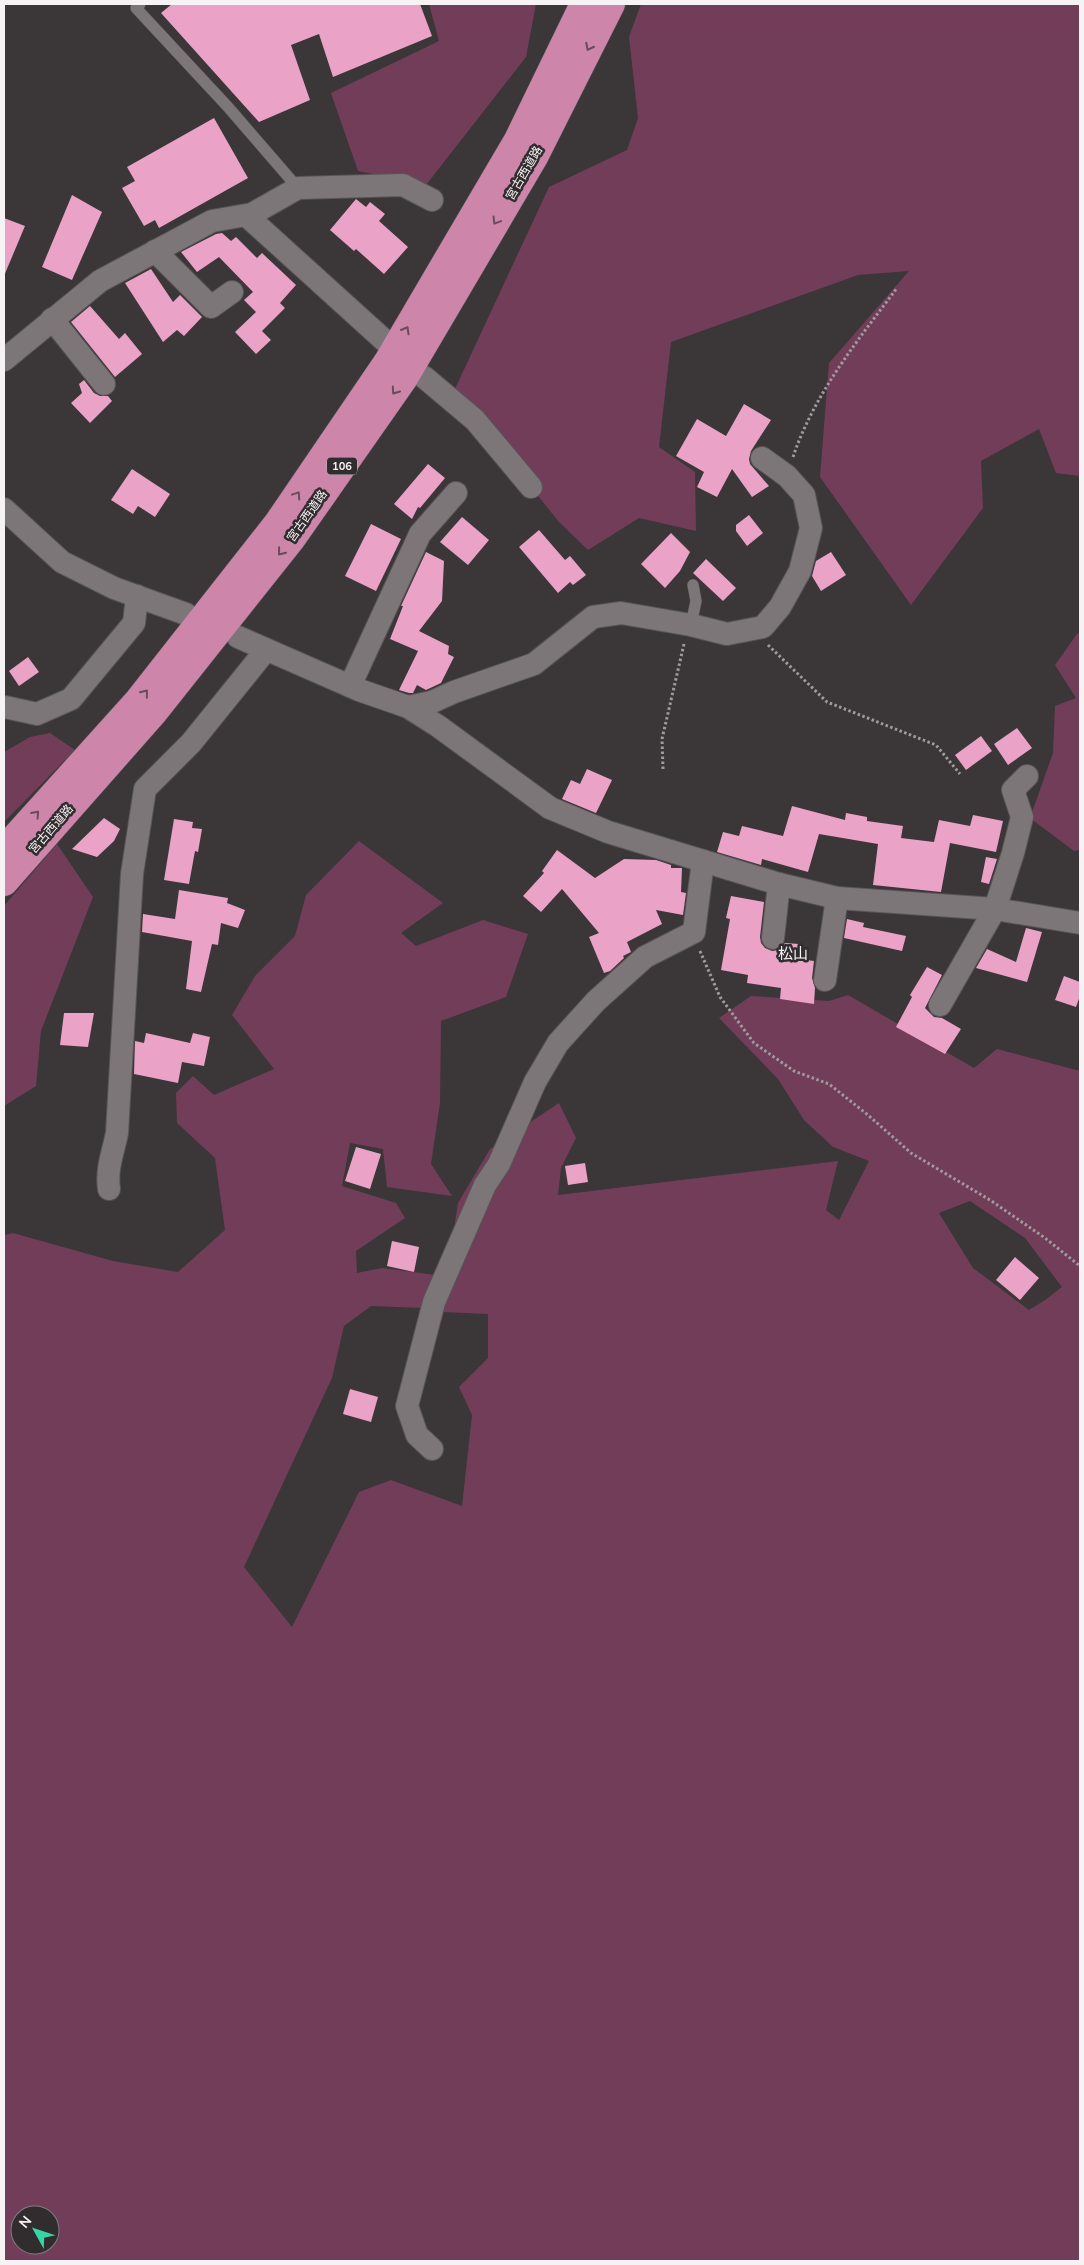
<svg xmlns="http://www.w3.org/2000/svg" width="1084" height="2265" font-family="Mulish,'Noto Sans JP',sans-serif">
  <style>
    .green { fill: #723d59; fill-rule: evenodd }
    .building { fill: #eaa2c6 }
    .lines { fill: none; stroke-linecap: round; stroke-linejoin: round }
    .lane-casing { stroke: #595557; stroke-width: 12 }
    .street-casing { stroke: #595557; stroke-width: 24 }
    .highway-casing { stroke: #595557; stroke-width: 29 }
    .path { stroke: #a09b9d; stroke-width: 3; stroke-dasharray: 2.5 2.5; stroke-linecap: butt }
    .lane { stroke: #7d7679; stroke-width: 11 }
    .street { stroke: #7d7679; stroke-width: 22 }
    .highway { stroke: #cd86aa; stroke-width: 28 }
    .oneway { stroke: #684c59 }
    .labels { text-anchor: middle; stroke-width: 5; stroke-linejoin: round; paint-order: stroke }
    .shield { fill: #312c2e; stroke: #bcb7b9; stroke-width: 1 }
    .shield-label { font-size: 11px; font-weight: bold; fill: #f7f3f5 }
    .street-label { font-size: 12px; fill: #f7f3f5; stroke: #312c2e }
    .quarter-label { font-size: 15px; fill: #f7f3f5; stroke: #312c2e }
  </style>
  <rect width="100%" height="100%" fill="#3b3638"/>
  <!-- green -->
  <g class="green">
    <path d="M429,4H536L526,57L426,185L358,171L331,93L439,41Z"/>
    <path d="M641,4H1080V476L1056,473L1039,429L981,461L983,508L911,605L820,477L829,363L909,271L858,275L671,342L659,447L695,472L696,531L639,518L588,550L559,522L454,391L549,187L627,150L638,118L629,37Z"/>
    <path d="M1080,633V850L1074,851L1030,818L1053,753L1055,706L1076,698L1055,665L1077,634Z"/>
    <path d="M50,733L75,750L4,822V752L30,737Z"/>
    <path d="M359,841L443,903L401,933L416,946L483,920L528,934L506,997L441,1021L440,1103L431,1164L452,1196L387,1187L383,1149L350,1143L342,1186L396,1203L405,1218L356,1251L357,1273L382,1268L436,1275L425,1308L371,1306L344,1326L332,1378L244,1567L292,1627L359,1492L391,1480L462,1506L472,1415L459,1387L488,1358V1314L441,1312L458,1203L490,1149L559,1103L576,1138L561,1168L558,1195L838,1161L826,1210L839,1220L869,1161L833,1147L804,1120L778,1079L719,1018L751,996L829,1001L848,995L974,1068L997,1049L1080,1071V2261H4V1235L13,1233L113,1261L178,1272L225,1230L215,1158L177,1123L176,1093L193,1076L214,1095L274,1069L232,1015L255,976L295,936L306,895ZM970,1201L1025,1238L1062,1287L1045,1300L1029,1310L973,1268L939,1213ZM20,2215H50V2245H20Z"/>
    <path d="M57,844L93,897L41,1031L36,1086L4,1106V906Z"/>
  </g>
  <!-- building -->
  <g class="building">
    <path d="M172,4H420L432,36L333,77L319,34L291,45L310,100L259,122L161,13Z"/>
    <path d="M214,118L248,178L159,228L155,220L144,226L122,188L135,181L127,167Z"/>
    <path d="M72,195L102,212L72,280L42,267Z"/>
    <path d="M356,199L366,207L370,202L385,214L379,221L408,247L384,274L356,249L354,251L330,230Z"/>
    <path d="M4,218L25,226L4,276Z"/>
    <path d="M222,233L231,241L236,237L257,258L262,253L296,285L280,303L285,308L262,331L271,340L256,354L235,332L256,312L244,300L253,292L219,257L197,272L181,252L216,234Z"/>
    <path d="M151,269L173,302L180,295L202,317L184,336L177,330L163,342L125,283Z"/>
    <path d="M90,306L119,339L125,333L142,354L115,377L71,322Z"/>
    <path d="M84,380L94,393L100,396H108L112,401L90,423L71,403L82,393L79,384Z"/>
    <path d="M744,404L771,420L751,451L749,459L750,464L769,486L752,497L732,469L717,497L697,487L704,472L676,456L697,419L726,436Z"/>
    <path d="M428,464L445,478L420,508L418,507L412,519L394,504Z"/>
    <path d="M132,469L170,494L155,517L138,506L133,514L111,500Z"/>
    <path d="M749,515L763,533L747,546L736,531V525Z"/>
    <path d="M462,517L489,540L468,565L440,542Z"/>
    <path d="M371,524L401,539L376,591L345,576Z"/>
    <path d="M539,530L565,560L570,556L586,575L573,585L570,582L558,593L519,547Z"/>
    <path d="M671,533L690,552L680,571L665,588L641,564Z"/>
    <path d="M426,552L444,561L442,601L419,631L449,646L448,654L454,657L441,683L426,690L417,685L413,693H409L399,690L418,651L390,639L403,606H401Z"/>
    <path d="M831,552L846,575L821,591L812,576L816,561Z"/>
    <path d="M706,559L736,588L723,601L693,573Z"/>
    <path d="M28,657L39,672L19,686L9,671Z"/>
    <path d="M1017,728L1032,748L1008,765L994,744Z"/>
    <path d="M981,736L992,751L966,770L955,755Z"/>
    <path d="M587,769L612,780L596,813L562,799L571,780L580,784Z"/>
    <path d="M792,806L845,820L846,813L867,817V821L903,826L901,838L934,842L939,820L970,826L973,815L1003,821L996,852L950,843L941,892L873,885L878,844L819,834L808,872L762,859L761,865L717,852L723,832L739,836L742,826L783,836Z"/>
    <path d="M104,818L120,829L114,841L97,857L72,849Z"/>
    <path d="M174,819L193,822L192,828L202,829L198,852L195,851L189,884L164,880Z"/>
    <path d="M557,850L595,878L624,859L656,860L671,865V868H682L681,892L686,893L683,915L656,910L662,924L627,942L631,952L623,956L624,958L610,971L604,973L589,937L599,933L562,889L541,912L523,896L544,873L542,871Z"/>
    <path d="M986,857L997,859L989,884L981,882Z"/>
    <path d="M179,890L228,898L227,903L245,910L238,928L221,923L218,945L212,944L201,992L186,989L192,941L142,932L143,914L175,919Z"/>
    <path d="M731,896L764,902L760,937L761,943L765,948L772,951L779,950L785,943L799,944V959L814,961L812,978L815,988L814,1004L780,999L781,988L747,983L748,975L721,970L730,919L726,918Z"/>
    <path d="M847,919L864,923L863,927L906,936L902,951L844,938Z"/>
    <path d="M1026,928L1042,932L1027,982L976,968L987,949L1016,962Z"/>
    <path d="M927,967L942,975L925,1008L934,1017L942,1018L961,1029L945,1054L896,1027L912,997L910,995Z"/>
    <path d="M1064,976L1080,982V996L1076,1007L1055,1000Z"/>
    <path d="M64,1013H94L88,1047L60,1045Z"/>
    <path d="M146,1033L190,1043L193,1033L210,1037L204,1066L182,1062L178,1083L134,1074L135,1041L144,1043Z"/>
    <path d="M356,1147L381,1154L370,1189L345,1181Z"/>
    <path d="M585,1163L588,1182L568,1185L565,1166Z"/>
    <path d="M392,1241L419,1247L414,1272L387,1266Z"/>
    <path d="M1015,1257L1039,1278L1020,1300L996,1280Z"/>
    <path d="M350,1389L378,1397L371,1422L343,1414Z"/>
  </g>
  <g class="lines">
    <defs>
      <g id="lane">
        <path d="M140,4L136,8L228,107L298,188"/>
        <path d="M691,625L696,601L693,585"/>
      </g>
      <g id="street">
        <path d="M247,216L385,341"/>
        <path d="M155,251L211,307L232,292"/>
        <path d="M52,319L104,384"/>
        <path d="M4,360L100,281L212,221L252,214L298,188L403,185L432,200"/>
        <path d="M424,377L475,420L531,487"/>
        <path d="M4,509L62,562L114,588L186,614"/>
        <path d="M238,637L359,690L408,707L438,726L550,808L608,832L779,884L837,898L995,909L1080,923"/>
        <path d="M350,686L420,534L456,493"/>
        <path d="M5,707L37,714L71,699L134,623L137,596"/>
        <path d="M408,707L432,702L454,692L534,664L593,617L621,613L691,625L727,634L763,627L780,607L800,571L811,528L804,495L787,476L762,458"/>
        <path d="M773,938L779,884"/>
        <path d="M825,980L837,898"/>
        <path d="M940,1005L995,909L1013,853L1022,817L1013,790L1027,776"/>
        <path d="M109,1189C106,1169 113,1153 117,1133L132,874L145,789L191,743L266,650"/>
        <path d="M432,1449L417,1435L407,1406L434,1302L485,1185L499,1164L535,1082L558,1043L596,1001L645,957L694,932L703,861"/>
      </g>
      <g id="highway">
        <path d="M4,850L139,700L278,523L387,363L518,140L584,4"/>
        <path d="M4,882L153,713L292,538L404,378L534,157L611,4"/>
      </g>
    </defs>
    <!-- lane casing -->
    <use href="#lane" class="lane-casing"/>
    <!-- street casing -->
    <use href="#street" class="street-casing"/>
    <!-- highway casing -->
    <use href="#highway" class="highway-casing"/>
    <!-- path -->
    <g class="path">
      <path d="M793,457C814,394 858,340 897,288"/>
      <path d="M768,645L827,702L936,745L960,774"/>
      <path d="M663,769L662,739L684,644"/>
      <path d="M700,951L720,997L754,1043L794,1071L829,1084L868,1115L911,1153L990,1200L1045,1238L1080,1266"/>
    </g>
    <!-- lane -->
    <use href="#lane" class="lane"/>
    <!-- street -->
    <use href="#street" class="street"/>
    <!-- highway -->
    <use href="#highway" class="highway"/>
  </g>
  <!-- one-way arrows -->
  <defs><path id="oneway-chevron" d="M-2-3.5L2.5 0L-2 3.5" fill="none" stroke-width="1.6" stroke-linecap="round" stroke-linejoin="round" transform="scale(1.25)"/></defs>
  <g class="oneway">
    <use href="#oneway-chevron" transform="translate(589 47) rotate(117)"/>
    <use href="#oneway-chevron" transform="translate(496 221) rotate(121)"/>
    <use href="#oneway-chevron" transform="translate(406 330) rotate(-60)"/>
    <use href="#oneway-chevron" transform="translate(395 391) rotate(125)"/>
    <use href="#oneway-chevron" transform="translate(297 495) rotate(-56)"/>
    <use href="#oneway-chevron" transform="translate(281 552) rotate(128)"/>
    <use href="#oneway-chevron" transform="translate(145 693) rotate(-52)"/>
    <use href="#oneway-chevron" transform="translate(36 814) rotate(-48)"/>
  </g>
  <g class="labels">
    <!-- shield labels -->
    <rect class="shield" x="327" y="457.5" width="30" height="17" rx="4"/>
    <g class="shield-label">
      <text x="342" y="470">106</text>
    </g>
    <!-- street labels -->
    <g class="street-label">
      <text transform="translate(524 173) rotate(-60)" y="4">宮古西道路</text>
      <text transform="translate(307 516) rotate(-55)" y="4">宮古西道路</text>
      <text transform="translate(51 829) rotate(-49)" y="4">宮古西道路</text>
    </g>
    <!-- quarter labels -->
    <g class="quarter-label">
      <text x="793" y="959">松山</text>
    </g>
  </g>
  <!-- border -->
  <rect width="1084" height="2265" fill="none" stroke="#f7f3f5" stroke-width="10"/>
  <!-- north arrow -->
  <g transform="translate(35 2230) rotate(310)"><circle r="24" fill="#312c2e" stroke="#807c7e"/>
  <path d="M0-4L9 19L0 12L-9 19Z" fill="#37d4a6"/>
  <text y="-8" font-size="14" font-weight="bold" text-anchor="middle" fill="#f7f3f5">N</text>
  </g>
</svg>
